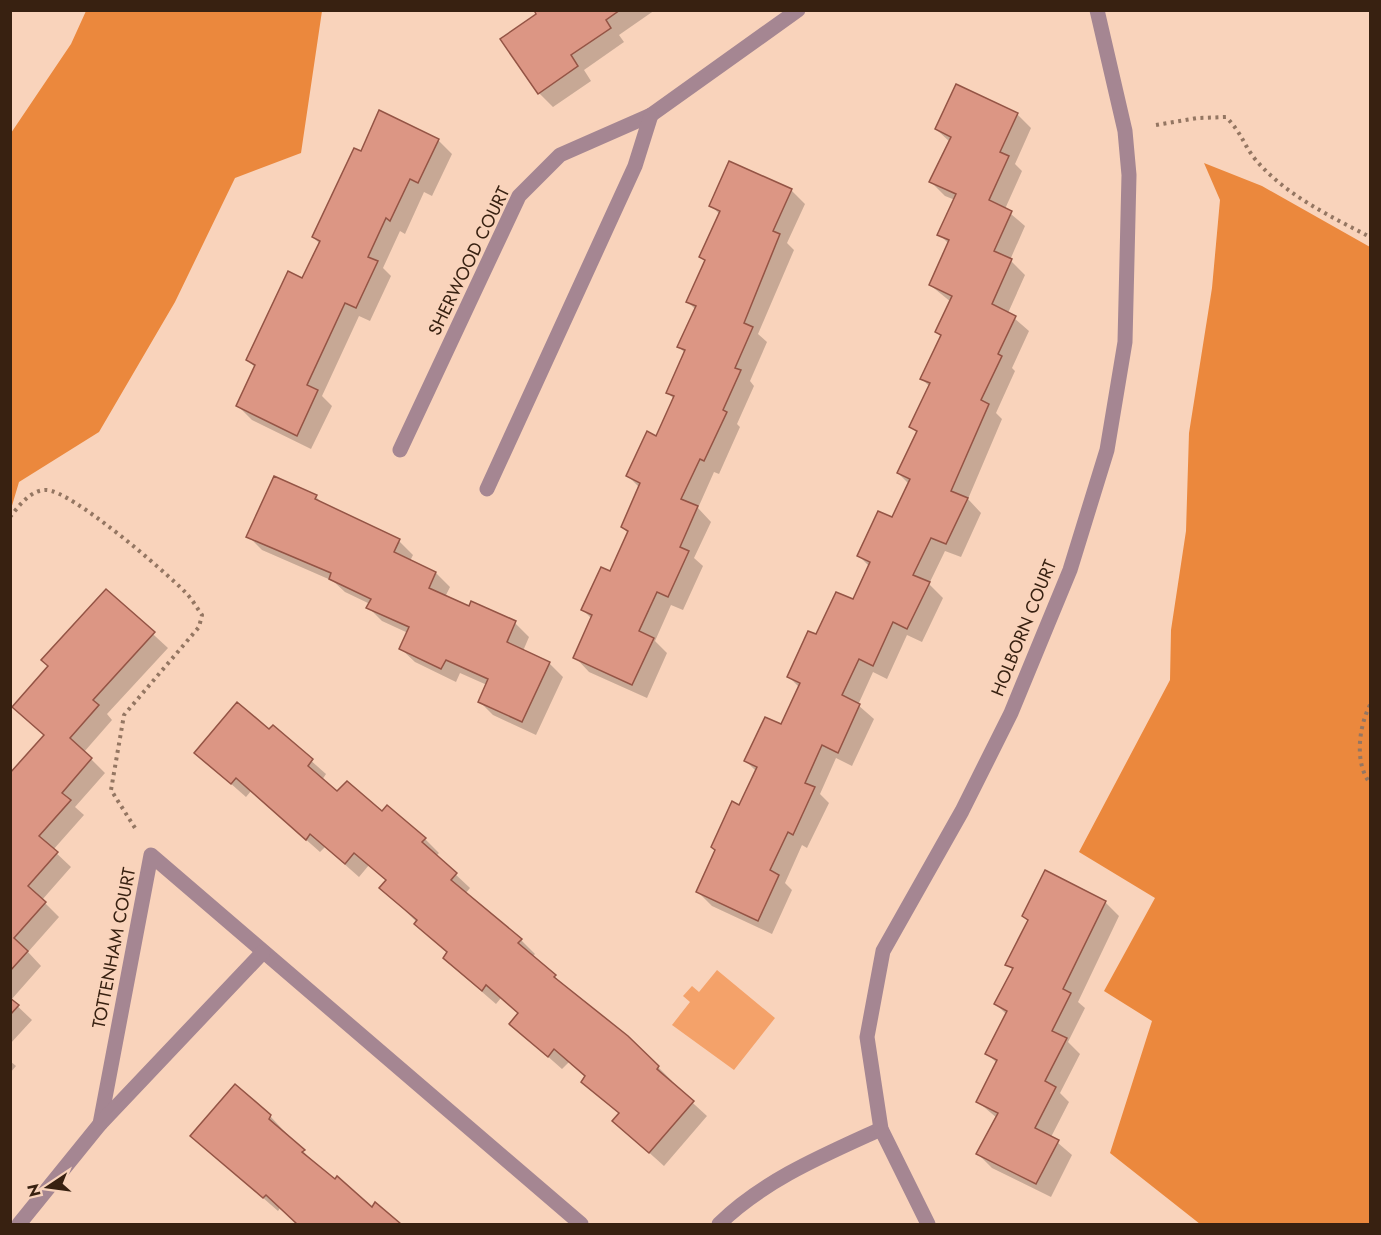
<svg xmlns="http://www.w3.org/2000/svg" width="1381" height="1235" font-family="Jost,sans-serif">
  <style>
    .green { fill: #f4a26a }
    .forest { fill: #eb883d }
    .shadow { fill: #0003 }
    .building { fill: #dc9684; stroke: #945445; stroke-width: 1.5 }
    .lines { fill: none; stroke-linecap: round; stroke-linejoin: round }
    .path { stroke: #947662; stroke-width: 4; stroke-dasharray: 3 4.5; stroke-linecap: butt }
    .street { stroke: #a58692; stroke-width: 15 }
    .labels { text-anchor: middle; stroke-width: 4.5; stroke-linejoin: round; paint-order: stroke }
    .street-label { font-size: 18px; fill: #382111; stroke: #f9d3bb }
  </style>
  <rect width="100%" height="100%" fill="#f9d3bb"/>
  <!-- green -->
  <path class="green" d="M717,970L775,1018L734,1070L672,1025L690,1002L683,996L692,986L699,992Z"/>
  <!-- forest -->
  <g class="forest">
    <path d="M86,11H322L301,153L235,178L175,302L99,432L19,482L11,509V133L71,44Z"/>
    <path d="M1204,163L1262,186L1370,247V1224H1200L1110,1153L1152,1021L1104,991L1155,898L1079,852L1170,680L1171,630L1186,531L1189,433L1212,288L1220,200Z"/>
  </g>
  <!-- shadow -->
  <g class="shadow">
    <path d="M536,10H655L619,35L624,42L584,70L591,81L553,107L539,93L538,14Z"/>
    <path d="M1017,114L1031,128L1015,164L1022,171L1005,209L1025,226L1010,260L1025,275L1008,313L1029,331L1012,368L1015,371L996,413L1002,419L968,499L981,513L961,557L945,551L929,584L943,598L922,642L907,635L887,679L873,672L858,705L874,719L852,766L836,758L820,794L829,803L807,848L802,845L785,883L792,890L772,934L712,906L698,892L757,772L746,761L782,726L800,688L789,677L817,636L854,601L869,566L859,556L892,519L909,484L898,473L917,433L911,426L930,387L922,379L942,336L937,332L951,302L930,285L949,244L939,234L955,200L945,196L931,182L950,142L936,129Z"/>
    <path d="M438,140L452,154L432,196L424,192L405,234L400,231L383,268L391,276L370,321L359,316L322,396L332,406L311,449L252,420L238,406L256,368L247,360L303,280L320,244L313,237L361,153Z"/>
    <path d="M791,190L805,204L787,243L794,250L758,334L767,342L750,381L754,386L737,424L740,427L719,474L714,472L698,508L711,522L694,558L703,566L683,610L671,605L655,641L667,653L647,698L589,672L575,657L592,619L583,610L611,573L628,533L622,527L640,488L628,476L657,438L674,399L667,392L685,353L679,347L696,310L688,302L706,261L701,256L720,215L711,205Z"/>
    <path d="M316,497L324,505L399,541L413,555L410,561L436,573L450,587L445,597L515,623L529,637L523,651L549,663L563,677L536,735L493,715L479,701L487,685L460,673L456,682L415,662L400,648L408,633L382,621L368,607L370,604L345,592L333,581L262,550L248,536Z"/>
    <path d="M106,591L168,648L107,714L112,720L84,752L105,773L75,807L84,815L53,850L71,867L42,900L59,917L28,952L41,966L11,1000L32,1020L10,1044V825L45,736L50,667Z"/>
    <path d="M273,727L326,774L322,780L337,794L382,813L425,839L439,853L436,856L470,888L465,894L521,940L535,954L532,957L658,1067L672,1081L671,1083L707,1116L664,1166L614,1121L620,1114L583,1082L587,1077L569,1062L562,1069L511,1024L519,1014L501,998L496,1004L459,972L448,953L382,888L387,881L369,865L359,877L325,847L320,852L251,791L246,797L196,753L269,731Z"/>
    <path d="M1105,902L1119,916L1078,1002L1085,1008L1068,1042L1080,1054L1060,1093L1069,1102L1051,1137L1072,1155L1051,1197L992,1168L978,1154L997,1118L978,1102L997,1063L987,1054L1007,1015L996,1004L1013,970L1007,964L1029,921L1024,916Z"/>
    <path d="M10,1061L16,1066L10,1073Z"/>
    <path d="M270,1116L317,1166L372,1209L375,1204L399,1224H299L280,1208L278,1211L192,1136Z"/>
  </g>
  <!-- building -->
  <g class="building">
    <path d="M534,10H620L606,20L611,28L571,55L578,66L538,94L500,39L536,14Z"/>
    <path d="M956,84L1018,113L1000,152L1009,156L989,200L1012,211L994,251L1012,259L992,304L1016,316L998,354L1002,356L981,400L989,404L951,491L968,498L946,544L931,538L913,575L930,582L907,629L893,622L873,666L859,659L842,695L860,704L838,753L822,745L805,783L815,787L793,835L788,832L770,870L779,875L758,921L696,892L715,850L711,847L732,801L739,805L757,767L744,761L765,717L781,724L800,683L787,677L808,631L816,634L836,592L853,599L870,562L857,556L878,511L892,517L910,479L897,473L917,431L909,427L930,383L920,379L941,335L935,332L952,296L929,285L949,240L937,235L956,194L929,182L951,137L935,129Z"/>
    <path d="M379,110L439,139L418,183L410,179L390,221L386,218L368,257L378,261L356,308L345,303L307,385L318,390L297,436L236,406L255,365L246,360L288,271L302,278L320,241L312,237L354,148L361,151Z"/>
    <path d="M729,161L792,189L773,231L780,234L744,323L753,327L735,368L741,370L723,410L727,412L704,461L700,459L681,499L698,506L680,547L689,551L668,597L657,592L639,631L654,638L632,685L573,658L592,615L581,610L601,567L610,571L628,531L621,527L640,483L626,476L647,431L656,436L674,396L666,393L685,350L677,347L696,306L686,302L705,260L699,257L720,211L709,206Z"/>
    <path d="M274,476L317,495L315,499L400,539L394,552L436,572L429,588L469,606L471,601L516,621L507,642L550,662L522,722L478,702L488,679L446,660L441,669L399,649L409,627L366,608L371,599L329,579L331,573L246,537Z"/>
    <path d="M106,589L155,632L93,700L99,705L70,738L92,758L62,793L71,800L39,836L58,852L28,886L46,902L14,938L28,951L10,971V773L44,735L12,707L48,666L41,660Z"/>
    <path d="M237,702L269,729L273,725L313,759L308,766L337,791L347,781L382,811L387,805L426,838L422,842L457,873L451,880L522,939L518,943L556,975L554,977L628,1036L659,1066L657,1069L694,1101L649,1153L612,1121L619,1113L581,1082L585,1076L554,1049L548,1057L509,1024L518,1013L486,985L482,991L443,958L447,952L414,924L417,920L379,888L386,880L354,853L345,864L310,834L306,840L236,778L231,784L194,753Z"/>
    <path d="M1045,870L1106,901L1063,989L1071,993L1052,1031L1067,1038L1045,1081L1056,1087L1035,1128L1059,1140L1036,1184L976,1154L998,1113L976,1102L997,1060L985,1054L1007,1011L994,1004L1013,968L1005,965L1028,920L1022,916Z"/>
    <path d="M10,998L19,1005L10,1015Z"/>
    <path d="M235,1084L271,1115L269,1119L305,1150L302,1152L335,1179L337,1176L372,1207L375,1202L401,1224H297L266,1195L263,1198L190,1136Z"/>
  </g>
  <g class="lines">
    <!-- path -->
    <g class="path">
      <path d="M1156,125L1198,118L1226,117C1242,133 1243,144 1255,159C1285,195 1330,216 1370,237"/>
      <path d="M10,517C19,506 30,490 46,490C71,490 166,572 186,593C192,599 197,608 202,615L199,627L124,715L111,790L135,828"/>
      <path d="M1370,705C1359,726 1354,763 1370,783"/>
    </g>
    <!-- street -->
    <g class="street">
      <path d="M400,450L519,196L560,155L651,115L798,10"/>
      <path d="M487,489L635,166L651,115"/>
      <path d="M100,1124L151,855L581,1224"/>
      <path d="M19,1224L100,1124L263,952"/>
      <path d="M719,1224C764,1180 824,1155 881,1129"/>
      <path d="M928,1224L881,1129L867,1037L883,951L962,811L1011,713L1070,570L1107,450L1125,342L1129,175L1125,131L1097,10"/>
    </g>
  </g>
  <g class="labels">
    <!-- street labels -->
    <g class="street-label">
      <text transform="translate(469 261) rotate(-64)" y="6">SHERWOOD COURT</text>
      <text transform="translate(1024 628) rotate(-68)" y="6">HOLBORN COURT</text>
      <text transform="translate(114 948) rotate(-79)" y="6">TOTTENHAM COURT</text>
    </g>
  </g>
  <!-- border -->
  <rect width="1381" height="1235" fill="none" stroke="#382111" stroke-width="24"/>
  <!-- north arrow -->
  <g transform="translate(48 1187) rotate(257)" stroke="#f9d3bb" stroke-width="4.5" paint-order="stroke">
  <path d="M0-4.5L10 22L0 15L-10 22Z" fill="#382111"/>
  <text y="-9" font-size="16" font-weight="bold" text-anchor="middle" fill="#382111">N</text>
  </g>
</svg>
